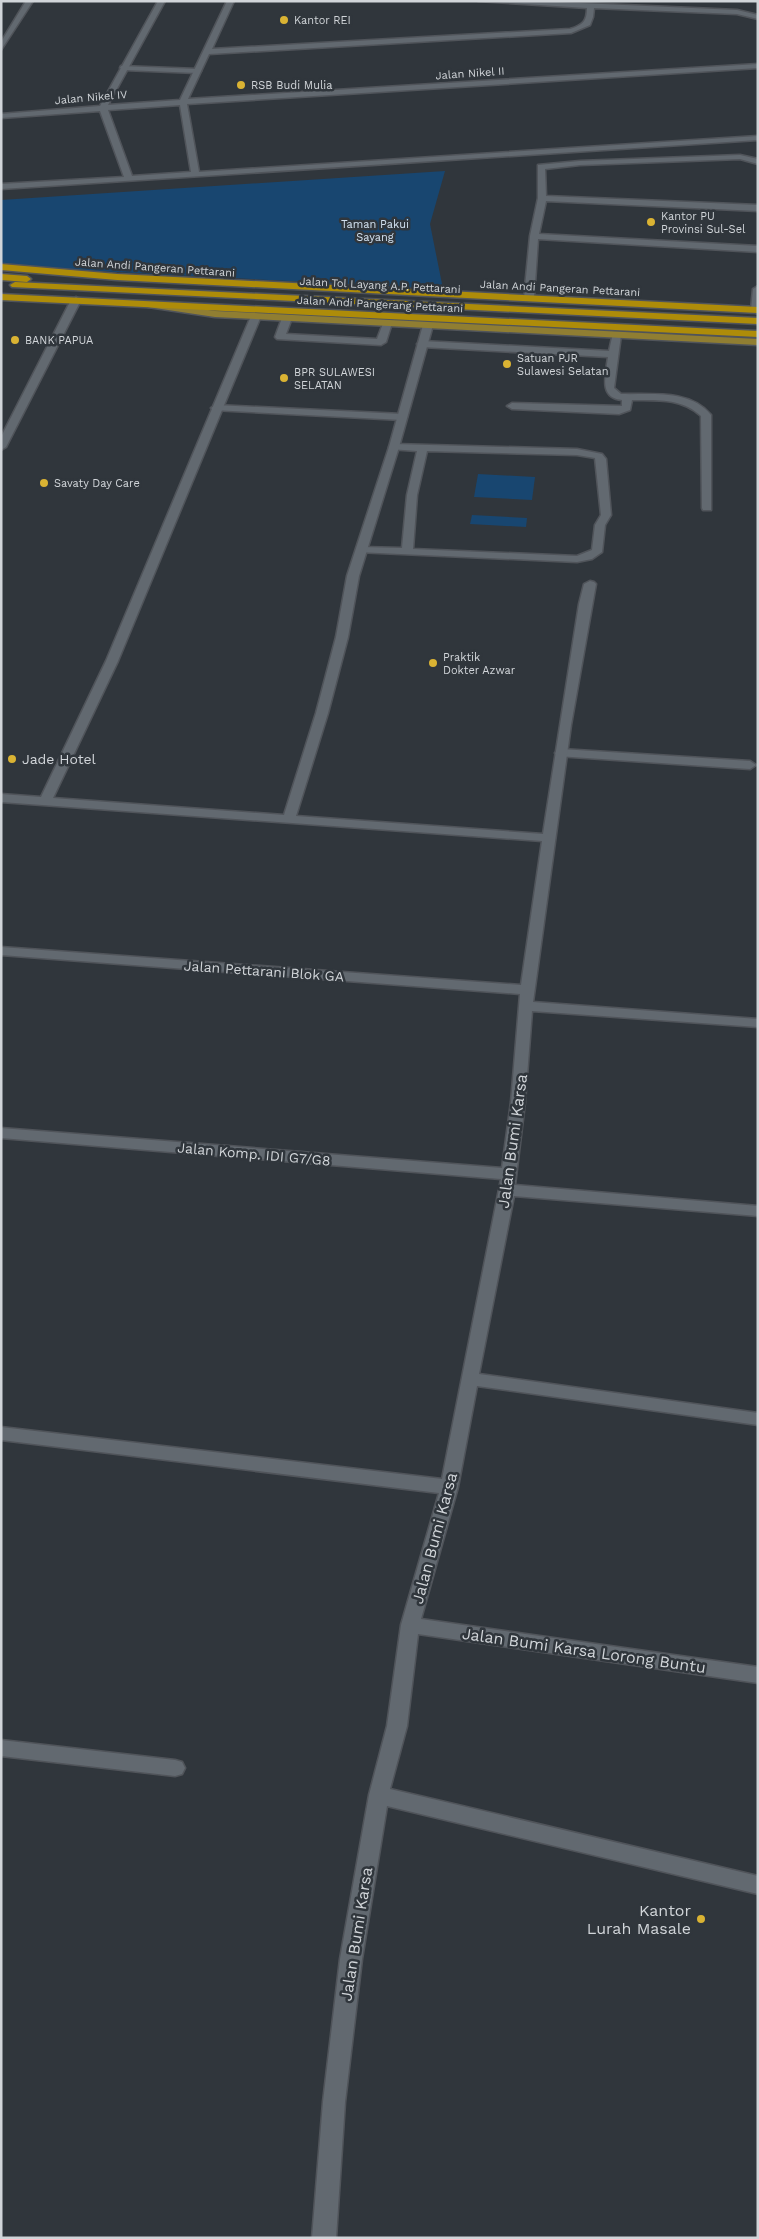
<svg xmlns="http://www.w3.org/2000/svg" width="759" height="2239" font-family="'Work Sans',sans-serif">
  <style>
    .green { fill: #184670 }
    .lines { fill: none; stroke-linecap: round; stroke-linejoin: round }
    .lane-casing { stroke: #50545a; stroke-width: 3 }
    .street-casing { stroke: #50545a; stroke-width: 3 }
    .primary-casing { stroke: #50545a; stroke-width: 3 }
    .highway-casing { stroke: #50545a; stroke-width: 3 }
    .lane { fill: #626970; fill-rule: evenodd }
    .street { fill: #626970; fill-rule: evenodd }
    .primary { fill: #907e32; fill-rule: evenodd }
    .highway { fill: #ae8c09; fill-rule: evenodd }
    .poi-dot { fill: #dab333; stroke: #30363c; stroke-width: 2 }
    .labels { text-anchor: middle; stroke-width: 5; stroke-linejoin: round; paint-order: stroke }
    .far-poi-label { font-size: 11px; fill: #d1d5d9; stroke: #30363c; text-anchor: start }
    .far-street-label { font-size: 11px; fill: #d1d5d9; stroke: #30363c }
    .far-park-label { font-size: 11px; fill: #d1e0ef; stroke: #30363c }
    .poi-label { font-size: 14px; fill: #d1d5d9; stroke: #30363c; text-anchor: start }
    .street-label { font-size: 14px; fill: #d1d5d9; stroke: #30363c }
    .near-street-label { font-size: 16px; fill: #d1d5d9; stroke: #30363c }
    .near-poi-label { font-size: 16px; fill: #d1d5d9; stroke: #30363c; text-anchor: end }
  </style>
  <rect width="100%" height="100%" fill="#30363c"/>
  <!-- green -->
  <g class="green">
    <path d="M445,171L430,224L443,289L1,266V200Z"/>
    <path d="M478,474L535,477L532,500L474,497Z"/>
    <path d="M472,515L527,518L526,527L470,524Z"/>
  </g>
  <g class="lines">
    <defs>
      <g id="lane">
        <path d="M121,66L197,69L201,71L197,73L124,70L120,68Z"/>
        <path d="M740,155L758,159V164L740,159L580,165L545,169L546,196L758,205V211L546,201L539,234L758,246V252L538,239L534,298L529,301L524,298L530,236L538,198V165L580,161Z"/>
        <path d="M758,286V312L756,313L751,310L753,289Z"/>
        <path d="M287,315L292,318L286,334L377,339L384,321L392,323L386,342L381,345L277,339L275,337L282,318Z"/>
        <path d="M613,333L621,335L614,388L621,394C651,395 690,389 711,415V510H703L702,508L701,416C682,398 657,400 632,400L630,410L619,414L512,409L507,406L512,403L622,406V400C598,398 606,374 608,357L422,347L417,344L422,341L609,351Z"/>
        <path d="M216,405L402,414L407,417L402,420L213,410L211,408Z"/>
        <path d="M394,444L577,449L602,454L606,459L611,515L605,525L602,552L592,559L577,562L357,552L356,550L361,547L402,548L407,495L417,451L390,449L389,447ZM427,451L577,455L595,458L601,515L595,525L592,550L577,556L413,549L417,495Z"/>
        <path d="M561,749L750,761L756,765L750,769L557,756L555,753Z"/>
      </g>
      <g id="street">
        <path d="M26,1H33L1,50V42Z"/>
        <path d="M158,1H165L108,105L180,100L227,1H234L212,49L570,29C583,25 587,21 587,8L478,1H535L737,10L758,15V19L737,14L594,8L593,17L590,25L571,33L209,54L188,99L758,64V68L187,104L199,172L758,136V140L1,189V184L124,177L100,111L1,118V114L100,106ZM180,105L191,172L132,176L108,110Z"/>
        <path d="M76,297L81,300L6,447L1,450V437L71,300Z"/>
        <path d="M256,313L261,316L118,661L53,798L284,815L316,713L336,637L347,576L389,447L423,325L431,323L433,325L399,447L359,576L348,637L328,713L296,816L543,834L579,604L584,584L590,581L594,582L596,584L571,725L533,1002L758,1019V1027L532,1011L525,1102L515,1185L758,1206V1216L514,1196L479,1374L758,1413V1425L477,1386L458,1487L421,1619L758,1667V1683L418,1634L407,1726L390,1789L758,1876V1894L387,1806L362,1959L345,2102L336,2238H312L323,2102L340,1959L369,1795L387,1726L401,1625L439,1493L1,1440V1427L442,1479L501,1179L1,1138V1128L502,1168L511,1102L520,994L1,955V947L521,985L542,841L1,802V794L41,797L106,661L251,316Z"/>
        <path d="M1,1740L175,1760L182,1762L185,1768L182,1774L175,1776L1,1756Z"/>
      </g>
      <path id="primary" d="M151,302L215,311L758,339V345L215,317L148,307L146,305Z"/>
      <g id="highway">
        <path d="M1,264L117,274L758,307V313L117,280L1,270Z"/>
        <path d="M1,274L27,276L31,279L27,282L1,280Z"/>
        <path d="M15,282L758,318V324L12,287L10,285Z"/>
        <path d="M1,294L758,331V337L1,300Z"/>
      </g>
    </defs>
    <!-- lane casing -->
    <use href="#lane" class="lane-casing"/>
    <!-- street casing -->
    <use href="#street" class="street-casing"/>
    <!-- primary casing -->
    <use href="#primary" class="primary-casing"/>
    <!-- highway casing -->
    <use href="#highway" class="highway-casing"/>
    <!-- lane -->
    <use href="#lane" class="lane"/>
    <!-- street -->
    <use href="#street" class="street"/>
    <!-- primary -->
    <use href="#primary" class="primary"/>
    <!-- highway -->
    <use href="#highway" class="highway"/>
  </g>
  <!-- markers -->
  <g class="poi-dot">
    <circle cx="284" cy="20" r="5"/>
    <circle cx="241" cy="85" r="5"/>
    <circle cx="651" cy="222" r="5"/>
    <circle cx="15" cy="340" r="5"/>
    <circle cx="507" cy="364" r="5"/>
    <circle cx="284" cy="378" r="5"/>
    <circle cx="44" cy="483" r="5"/>
    <circle cx="433" cy="663" r="5"/>
    <circle cx="12" cy="759" r="5"/>
    <circle cx="701" cy="1919" r="5"/>
  </g>
  <g class="labels">
    <!-- far-poi labels -->
    <g class="far-poi-label">
      <text x="294" y="24">Kantor REI</text>
      <text x="251" y="89">RSB Budi Mulia</text>
      <text x="661" y="220">Kantor PU<tspan x="661" dy="13">Provinsi Sul-Sel</tspan></text>
      <text x="25" y="344">BANK PAPUA</text>
      <text x="517" y="362">Satuan PJR<tspan x="517" dy="13">Sulawesi Selatan</tspan></text>
      <text x="294" y="376">BPR SULAWESI<tspan x="294" dy="13">SELATAN</tspan></text>
      <text x="54" y="487">Savaty Day Care</text>
      <text x="443" y="661">Praktik<tspan x="443" dy="13">Dokter Azwar</tspan></text>
    </g>
    <!-- far-street labels -->
    <g class="far-street-label">
      <text transform="translate(470 73) rotate(-4)" y="4">Jalan Nikel II</text>
      <text transform="translate(91 97) rotate(-5)" y="4">Jalan Nikel IV</text>
      <text transform="translate(155 267) rotate(4)" y="4">Jalan Andi Pangeran Pettarani</text>
      <text transform="translate(380 285) rotate(3)" y="4">Jalan Tol Layang A.P. Pettarani</text>
      <text transform="translate(560 288) rotate(3)" y="4">Jalan Andi Pangeran Pettarani</text>
      <text transform="translate(380 304) rotate(3)" y="4">Jalan Andi Pangerang Pettarani</text>
    </g>
    <!-- far-park labels -->
    <g class="far-park-label">
      <text x="375" y="228">Taman Pakui<tspan x="375" dy="13">Sayang</tspan></text>
    </g>
    <!-- poi labels -->
    <g class="poi-label">
      <text x="22" y="764">Jade Hotel</text>
    </g>
    <!-- street labels -->
    <g class="street-label">
      <text transform="translate(264 971) rotate(4)" y="5">Jalan Pettarani Blok GA</text>
      <text transform="translate(254 1154) rotate(5)" y="5">Jalan Komp. IDI G7/G8</text>
    </g>
    <!-- near-street labels -->
    <g class="near-street-label">
      <text transform="translate(512 1141) rotate(-82)" y="6">Jalan Bumi Karsa</text>
      <text transform="translate(434 1538) rotate(-75)" y="6">Jalan Bumi Karsa</text>
      <text transform="translate(584 1650) rotate(8)" y="6">Jalan Bumi Karsa Lorong Buntu</text>
      <text transform="translate(356 1934) rotate(-81)" y="6">Jalan Bumi Karsa</text>
    </g>
    <!-- near-poi labels -->
    <g class="near-poi-label">
      <text x="691" y="1916">Kantor<tspan x="691" dy="18">Lurah Masale</tspan></text>
    </g>
  </g>
  <!-- border -->
  <rect width="759" height="2239" fill="none" stroke="#d1d5d9" stroke-width="5"/>
</svg>
